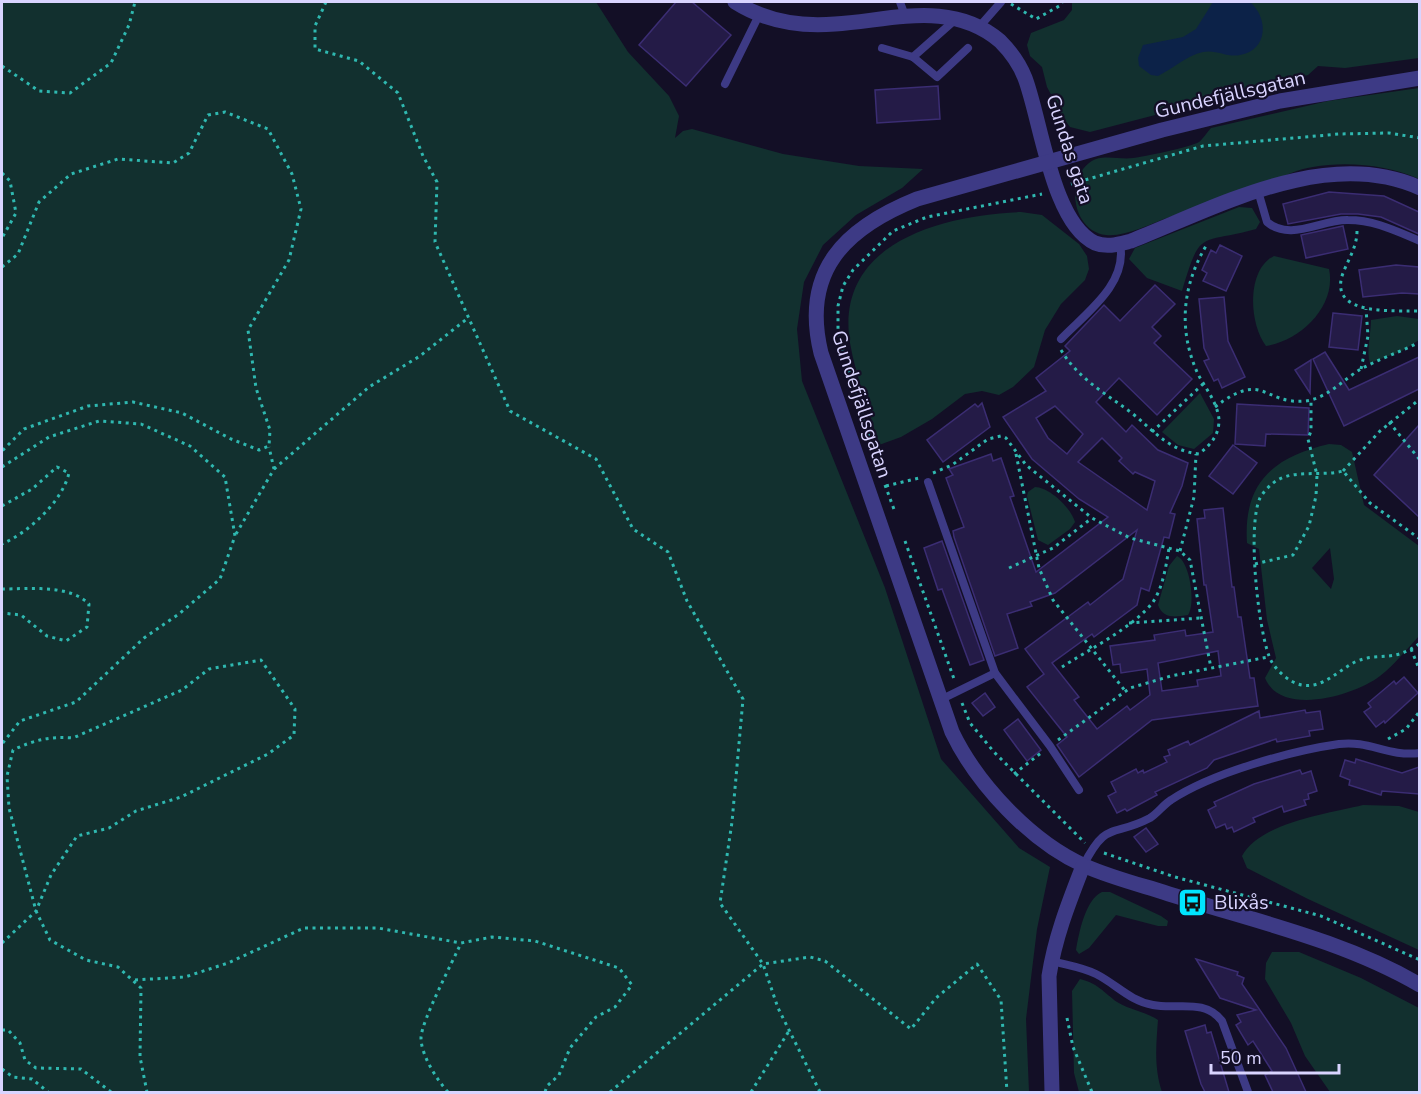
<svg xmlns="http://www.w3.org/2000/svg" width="1421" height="1094" font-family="'Nunito Sans',sans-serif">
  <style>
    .green { fill: #12302f; fill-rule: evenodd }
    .water { fill: #0c2248 }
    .building { fill: #241b47; stroke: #3b2d73; stroke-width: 1.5; fill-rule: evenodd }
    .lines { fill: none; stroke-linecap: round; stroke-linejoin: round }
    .path { stroke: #2fb8b0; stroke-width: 3; stroke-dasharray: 3 4.5; stroke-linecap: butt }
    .service { stroke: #3d3a85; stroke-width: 8 }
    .minor { stroke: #3d3a85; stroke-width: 15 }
    .labels { text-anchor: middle; stroke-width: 4.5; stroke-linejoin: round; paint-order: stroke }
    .street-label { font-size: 20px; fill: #d9d4ff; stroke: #130f26 }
    .poi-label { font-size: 20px; fill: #d9d4ff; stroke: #130f26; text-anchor: start }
  </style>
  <rect width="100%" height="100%" fill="#130f26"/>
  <!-- green -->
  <g class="green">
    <path d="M2,2H596L628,52L669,96L679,116L675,138L683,131L692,129L783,154L859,166L923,169L902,188L856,215L823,245L804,282L797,329L802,381L885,588L941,759L1019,848L1050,867L1037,929L1026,1019L1029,1092H2Z"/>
    <path d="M1072,2H1419V58L1345,68L1318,66L1308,75L1090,132L1070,127L1064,119L1047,87L1042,67L1030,56L1027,45L1031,33L1064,20L1072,10Z"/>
    <path d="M1419,88V179C1388,165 1347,161 1313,167C1297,169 1281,178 1266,183C1233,195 1200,206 1167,218C1150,224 1125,237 1106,235C1073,231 1065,182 1089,163C1101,153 1118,160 1133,158C1143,157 1191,147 1199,142C1203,139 1207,132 1211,128L1328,101Z"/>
    <path d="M1239,207L1252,208L1260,222L1256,229C1199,245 1201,227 1182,291L1147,278L1129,259L1135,248Z"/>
    <path d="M1021,212L1042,215L1079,244L1087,256L1089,269L1085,280L1061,304L1045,330L1034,367L1013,387L999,395L982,391L965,394L932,419L901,437L879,445C870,412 856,378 850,343C834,242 943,215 1021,212Z"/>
    <path d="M1274,256L1329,269C1337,306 1300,341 1266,346C1249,324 1246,270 1274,256Z"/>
    <path d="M1397,316L1419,319V340L1402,351L1370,363C1366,352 1371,333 1371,320Z"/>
    <path d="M1200,393L1214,419L1213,433L1194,449L1178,445L1162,432Z"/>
    <path d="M1329,444L1341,445L1352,452L1364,505L1419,546V636C1407,649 1394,665 1380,676C1354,696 1281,717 1265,678L1276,658L1267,620L1259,549L1247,543C1243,482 1274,457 1329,444ZM1330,548L1334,579L1331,589L1312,568Z"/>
    <path d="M1035,487C1049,487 1071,508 1075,522L1070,529L1048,545L1038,540L1027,496L1028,492Z"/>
    <path d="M1177,556C1190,561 1196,605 1188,615C1175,617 1163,619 1158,605L1169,566Z"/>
    <path d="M1363,805L1399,806L1419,812V950L1308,899L1247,868L1242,856C1261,822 1327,814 1363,805Z"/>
    <path d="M1102,892H1110L1161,916L1168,921L1167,926H1158L1116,915L1089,948L1079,954L1076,950C1079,933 1085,900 1102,892Z"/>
    <path d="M1272,952H1299L1361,978L1419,1008V1092H1330L1305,1056L1291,1023L1265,979L1266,963Z"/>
    <path d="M1080,979C1099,984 1103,992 1117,1002C1130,1010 1146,1012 1158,1020C1156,1046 1154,1068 1162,1092H1079L1074,1073L1072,991Z"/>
  </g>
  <!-- water -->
  <path class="water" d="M1213,2H1250C1268,17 1269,50 1240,55C1228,58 1216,49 1203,52C1186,56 1174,68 1158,76L1151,75L1139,66L1138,58L1143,45L1183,37L1196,29Z"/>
  <!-- building -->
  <g class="building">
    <path d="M676,2H692L731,35L686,86L639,45Z"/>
    <path d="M938,86L940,119L877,123L875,90Z"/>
    <path d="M1329,192L1384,196L1419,212V234L1381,217L1358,214H1341L1288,224L1283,204Z"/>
    <path d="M1343,226L1348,249L1306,258L1301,235Z"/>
    <path d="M1220,245L1242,256L1226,291L1203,281L1207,273L1202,270L1211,250L1216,253Z"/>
    <path d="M1396,265L1419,267V294L1402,293L1363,297L1359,270Z"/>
    <path d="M1155,285L1175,304L1152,327L1161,336L1154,343L1192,379L1157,415L1119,378L1096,402L1126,432L1132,425L1158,450L1188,463L1182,486L1170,513L1175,514L1169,538L1164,537L1149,591L1141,588L1137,605L1094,637L1092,634L1052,663L1079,697L1074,700L1097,729L1127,706L1130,710L1150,695L1147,669L1121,673L1120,664L1113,665L1110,646L1155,640L1154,635L1185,630L1186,636L1213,632L1206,585H1204L1197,519L1205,518L1204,510L1223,508L1232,587H1234L1238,617H1241L1250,678H1254L1258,706L1152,720L1079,777L1057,745L1067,737L1027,687L1044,674L1025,649L1088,602L1090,605L1123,579L1137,530L1055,593L1030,602L1032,606L1007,614L1018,648L995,656L954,537L953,531L964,527L946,478L953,475L949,469L991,454L993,461L1001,458L1014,496L1010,497L1036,572L1108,517L1079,499L1032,459L1003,417L1046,391L1036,378L1070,351L1065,346L1104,305L1120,321ZM1055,406L1083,434L1067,454L1048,438L1036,418ZM1102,438L1122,458L1119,461L1133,474L1135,472L1155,481L1147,510L1078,462ZM1218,651L1221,676L1197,680L1198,686L1162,691L1158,663Z"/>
    <path d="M1224,297L1228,341L1245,377L1222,388L1218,379L1214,381L1204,361L1209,359L1204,348L1199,299Z"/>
    <path d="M1333,313L1362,316L1358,350L1329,347Z"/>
    <path d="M1325,352L1349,390L1419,357V389L1344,426L1313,359Z"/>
    <path d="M1311,360L1310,393L1295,370Z"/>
    <path d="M982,403L990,427L943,462L927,440L975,404L978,407Z"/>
    <path d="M1237,404L1309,408L1308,435L1266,434L1265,446L1235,444Z"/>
    <path d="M1419,425V517L1374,475Z"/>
    <path d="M1233,445L1257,463L1233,494L1209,476Z"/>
    <path d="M942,541L984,660L970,665L942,589L938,590L924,548Z"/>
    <path d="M1404,677L1418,693L1385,723L1384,721L1376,727L1364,712L1371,707L1368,703L1394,681L1396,684Z"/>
    <path d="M985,693L995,707L983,716L972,703Z"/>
    <path d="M1305,710L1306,713L1320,711L1323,729L1309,731L1310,736L1277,742L1276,739L1214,760L1207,768L1155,792L1157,795L1127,811L1125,809L1117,813L1108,796L1116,792L1111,782L1136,769L1138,773L1143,770L1144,773L1167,762L1164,757L1170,755L1168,750L1188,741L1190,745L1259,711L1260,718Z"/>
    <path d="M1018,719L1041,750L1027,761L1004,730Z"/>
    <path d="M1356,759L1402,773L1419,767V794L1382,791L1381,795L1349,785L1350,780L1340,776L1345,760L1355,763Z"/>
    <path d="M1300,770L1302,774L1311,771L1317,791L1308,794L1309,799L1304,800L1306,805L1284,812L1282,806L1253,818L1255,822L1234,832L1232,827L1227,829L1225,824L1216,828L1208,810L1216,806L1214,802L1254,784Z"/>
    <path d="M1146,828L1158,844L1146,852L1134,837Z"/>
    <path d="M1196,959L1238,972L1237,975L1244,978L1242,984L1286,1048L1306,1092H1273L1265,1075L1272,1071L1253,1041L1248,1045L1236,1025L1241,1022L1237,1015L1256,1010L1220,998Z"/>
    <path d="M1205,1025L1207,1033L1211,1032L1229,1092H1205L1201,1084L1185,1031Z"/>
  </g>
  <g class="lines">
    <!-- path -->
    <g class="path">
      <path d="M326,2L315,26V49L359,61L398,93L423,156L437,182L435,242L510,411L596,459L633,529L668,552L687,601L743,699L732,822L720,903L763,964L778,1008L820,1092"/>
      <path d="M1011,4L1036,19L1061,5L1062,2"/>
      <path d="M2,66L39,91L70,93L111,63L129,25L135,2"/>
      <path d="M2,173L10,181L16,213L2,238"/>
      <path d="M1071,184L1203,146L1339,134L1389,133L1420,138"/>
      <path d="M1357,231C1357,248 1347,261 1342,276C1330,317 1397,310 1420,311"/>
      <path d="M2,267L18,254L39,202L71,174L118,159L173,163L189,153L208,115L225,112L268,129L292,174L301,209L289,260L248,330L256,388L270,430L269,446L259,450L231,439L182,413L133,402L88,406L24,429L2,451"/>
      <path d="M1061,350C1079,380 1107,394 1133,414C1155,432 1170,451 1199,454C1210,445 1219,436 1219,420C1218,403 1205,388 1198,374C1178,331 1182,286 1206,246"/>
      <path d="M1361,369L1368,336L1366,309"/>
      <path d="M1215,407C1264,369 1263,405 1305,401C1326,399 1344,379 1361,369C1379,359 1400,352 1420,342"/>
      <path d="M1389,422L1420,460"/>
      <path d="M1152,432L1203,384"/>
      <path d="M871,444L838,334V306L843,286L853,270L893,231L927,217L1042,194"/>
      <path d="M1016,454L1039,568L1053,600L1126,692"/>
      <path d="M2,467L49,437L99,421L141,424L190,446L225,477L235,536L220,579L179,614L144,638L76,702L20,721L2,744"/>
      <path d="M274,469L369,387L420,356L468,318"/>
      <path d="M1343,471L1380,431L1420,399"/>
      <path d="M933,473L952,465L988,439L1001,436L1006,438L1026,465L1092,518L1130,538L1180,551L1190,560L1211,668"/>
      <path d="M885,485L895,512"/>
      <path d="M886,486L919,478"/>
      <path d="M2,506L32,489L57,467L69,473C62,502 29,532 2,544"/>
      <path d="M236,534L274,469L269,447"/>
      <path d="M1420,539L1370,503L1343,471C1321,477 1290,468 1272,484C1268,487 1262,494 1260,498C1247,526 1258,627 1269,656C1273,668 1289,683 1302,685C1322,689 1339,670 1355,662C1379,651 1392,664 1420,643"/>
      <path d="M905,541L954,679"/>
      <path d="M1180,551L1194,497L1196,454"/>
      <path d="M1255,564L1293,555L1309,526L1316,496L1317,475L1308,439L1311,431V400"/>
      <path d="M1009,568L1053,548L1092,518"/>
      <path d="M2,589C28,589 69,584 89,604L87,627L66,641L47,636L21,615L2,613"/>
      <path d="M1129,623L1201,618"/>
      <path d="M1411,649L1420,671"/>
      <path d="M1062,667C1088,650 1134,627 1153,602C1163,587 1166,566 1169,548"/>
      <path d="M962,703L970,723L994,752L1085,843"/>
      <path d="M1388,739L1406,729L1420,711"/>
      <path d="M1058,740L1130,688L1171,676L1268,657"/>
      <path d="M1014,774L1041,753"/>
      <path d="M1104,853L1175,877L1321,916L1420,960"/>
      <path d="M2,943L36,911L51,875L77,836L109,828L136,811L181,797L268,754L294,735L295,709L261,660L209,669L182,690L73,738C50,736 34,740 13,750L7,776L9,808L36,911L50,940L86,960L118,967L141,988L140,1057L147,1092"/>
      <path d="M135,980L185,977L228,963L304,928H378L461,943"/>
      <path d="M1067,1018L1073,1047L1092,1092"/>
      <path d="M2,1030H8L20,1043L25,1060L36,1068L81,1069L111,1092"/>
      <path d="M2,1069L13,1077L32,1079L48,1092"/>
      <path d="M448,1092C437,1080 421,1055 421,1038C421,1022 453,961 461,943L492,937L535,941L619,968L632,985L615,1007L596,1017L570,1048L559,1075L547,1086L545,1092"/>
      <path d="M610,1092L763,964L810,957L825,961L911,1029L936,998L977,964L1001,1000L1007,1092"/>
      <path d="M751,1092L789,1031"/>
    </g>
    <!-- service -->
    <g class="service">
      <path d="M900,2L904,13"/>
      <path d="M980,26L1001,2"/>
      <path d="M882,48L913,57L937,77L968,48"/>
      <path d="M913,57L956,19"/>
      <path d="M725,84L759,15"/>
      <path d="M1258,191L1267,222C1290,242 1322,219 1348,220C1374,220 1396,231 1420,241"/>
      <path d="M1061,339C1086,313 1128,284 1120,244"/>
      <path d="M928,482L995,673L1050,746L1079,790"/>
      <path d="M940,700L995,673"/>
      <path d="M1083,866C1107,819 1112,838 1150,818C1158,813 1163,805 1171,800C1212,773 1290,751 1339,744C1370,740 1387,757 1420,753"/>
      <path d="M1052,961C1066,965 1082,967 1096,974C1116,984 1130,1001 1153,1005C1177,1010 1204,998 1222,1021L1248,1092"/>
    </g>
    <!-- minor -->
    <g class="minor">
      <path d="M735,2C765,21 799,27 835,24C893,20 952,0 1000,41C1010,51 1020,65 1025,78C1041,120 1052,223 1095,243C1107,248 1119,244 1131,241C1217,207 1327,146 1420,188"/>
      <path d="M1420,78L1280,101L1162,130L917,199C845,228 801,271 821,353L952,732C977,784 1031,842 1085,866C1110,877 1137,884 1163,892C1249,920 1341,939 1420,985"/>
      <path d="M1052,1092L1049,976C1055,937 1069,902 1083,866"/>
    </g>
  </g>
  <!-- icons -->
  <defs>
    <symbol id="bus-square" viewBox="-11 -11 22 22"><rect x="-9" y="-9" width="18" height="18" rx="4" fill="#00e5ff" stroke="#130f26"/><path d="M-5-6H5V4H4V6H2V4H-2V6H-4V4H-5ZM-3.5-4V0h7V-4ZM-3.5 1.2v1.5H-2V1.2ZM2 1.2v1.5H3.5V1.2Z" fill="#111"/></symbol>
  </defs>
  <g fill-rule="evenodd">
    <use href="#bus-square" x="1176" y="886" width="33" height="33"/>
  </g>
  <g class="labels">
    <!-- street labels -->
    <g class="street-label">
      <text transform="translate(1230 94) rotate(-13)" y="7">Gundefjällsgatan</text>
      <text transform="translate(1070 149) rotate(72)" y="7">Gundas gata</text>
      <text transform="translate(862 404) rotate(72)" y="7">Gundefjällsgatan</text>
    </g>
    <!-- poi labels -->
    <g class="poi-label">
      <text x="1214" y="909">Blixås</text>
    </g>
  </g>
  <!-- border -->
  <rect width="1421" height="1094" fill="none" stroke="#d9d4ff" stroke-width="6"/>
  <!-- scale -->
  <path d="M1211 1064v9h128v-9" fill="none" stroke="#d9d4ff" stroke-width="3"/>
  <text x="1220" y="1064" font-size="18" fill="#d9d4ff" stroke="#130f26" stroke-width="4.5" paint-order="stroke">50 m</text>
</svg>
